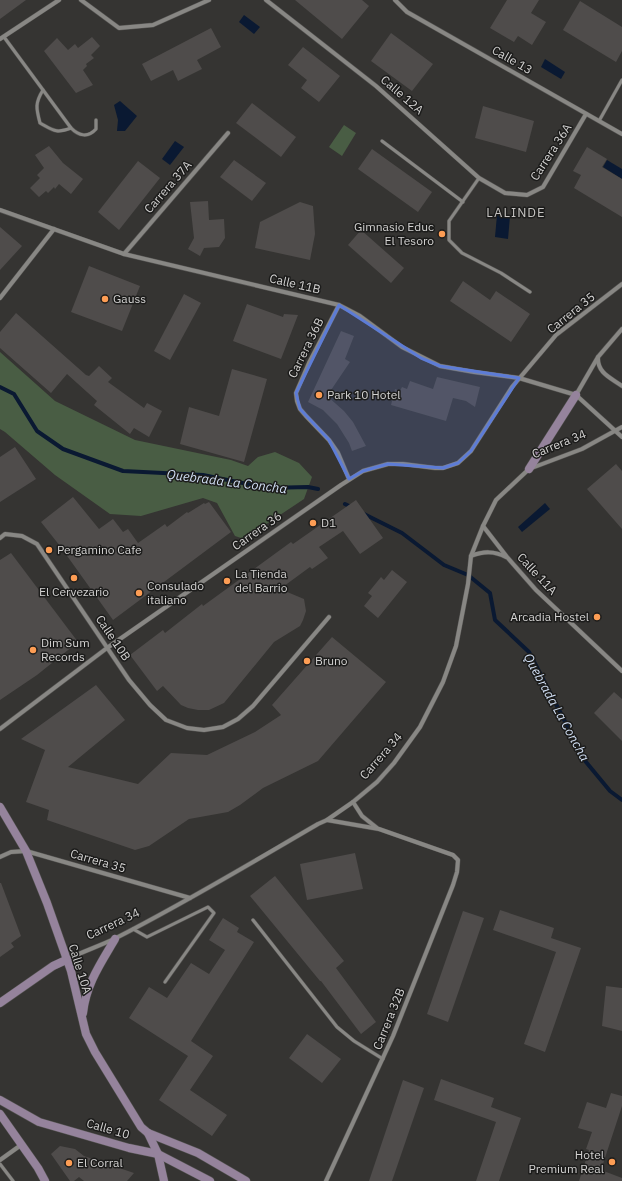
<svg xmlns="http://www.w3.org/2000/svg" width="622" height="1181" font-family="'IBM Plex Sans',sans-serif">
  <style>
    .green { fill: #495d44 }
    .water { fill: #0a1932 }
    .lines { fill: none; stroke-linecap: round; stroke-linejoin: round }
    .stream { stroke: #0a1932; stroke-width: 4 }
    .building { fill: #4f4c4b }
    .lane-casing { stroke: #545351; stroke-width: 4 }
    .street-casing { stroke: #545351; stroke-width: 5 }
    .secondary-casing { stroke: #545351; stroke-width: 9 }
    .lane { stroke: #888784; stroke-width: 3 }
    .street { stroke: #888784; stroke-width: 4 }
    .secondary { stroke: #95839c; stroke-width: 8 }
    .marked { fill: #5d7cd6; fill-opacity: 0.2; stroke: #5d7cd6; stroke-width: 3; stroke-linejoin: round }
    .poi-dot { fill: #fd9d54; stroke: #1c1c1b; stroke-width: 1.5 }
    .labels { text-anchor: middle; stroke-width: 3; stroke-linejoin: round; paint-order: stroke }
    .street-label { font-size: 12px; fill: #d3d2d1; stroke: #1c1c1b }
    .poi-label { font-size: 12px; fill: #d3d2d1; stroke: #1c1c1b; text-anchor: start }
    .neighbourhood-label { font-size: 13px; letter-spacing: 1px; fill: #c5c3c1; stroke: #1c1c1b }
    .water-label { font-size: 13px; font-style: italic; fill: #d1dff4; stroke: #1c1c1b }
  </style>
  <rect width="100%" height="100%" fill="#353432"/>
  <!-- green -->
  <g class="green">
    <path d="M344,125L356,133L342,156L329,147Z"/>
    <path d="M0,352L55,401L135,440L231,460L248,466L258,457L275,452L299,463L312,477L304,499L244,539L235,536L217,503L203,498L141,516L110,514L55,475L5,432L0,429Z"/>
  </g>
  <!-- water -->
  <g class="water">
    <path d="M244,15L260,27L254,34L239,22Z"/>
    <path d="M545,59L565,72L561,79L541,67Z"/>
    <path d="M120,101L137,116L125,131H117L118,120L114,105Z"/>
    <path d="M175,141L184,147L170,165L162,159Z"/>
    <path d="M607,160L622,169V179L603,167Z"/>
    <path d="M497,215L510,216L508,239L495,237Z"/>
    <path d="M545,503L550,509L522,532L518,527Z"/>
  </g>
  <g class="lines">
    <!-- stream -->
    <g class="stream">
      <path d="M0,387L14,394L37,431L63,449L123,471L203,475L267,488L308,487L318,489"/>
      <path d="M345,504L353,508"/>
      <path d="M362,513L402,533L444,565L468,575L490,593L495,620L529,652L586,762L610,791L622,800"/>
    </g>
  </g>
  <!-- building -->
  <g class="building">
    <path d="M0,0H26L0,19Z"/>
    <path d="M295,0H362L369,6L342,39Z"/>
    <path d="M507,0H539L531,13L546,22L532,45L518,36L514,42L490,28Z"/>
    <path d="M580,1L622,27V51L616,62L563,30Z"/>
    <path d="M211,28L221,47L197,60L202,69L178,81L173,70L151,81L142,64Z"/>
    <path d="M391,33L433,64L412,91L371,61Z"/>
    <path d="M92,37L100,46L91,55L94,58L86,64L87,66L83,70L93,85L76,93L44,51L57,38L68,50L75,44L78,48Z"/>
    <path d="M303,47L340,76L319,102L301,88L307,80L288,65Z"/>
    <path d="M252,103L296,137L281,157L236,123Z"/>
    <path d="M483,106L534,121L526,152L475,138Z"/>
    <path d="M49,146L63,163L83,179L71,194L59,184L55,189L54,187L48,193L46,191L39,197L30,188L40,178L37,175L44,168L35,155Z"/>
    <path d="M587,147L607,159L602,167L622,179V217L574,188L581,175L573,171Z"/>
    <path d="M372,149L432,192L418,212L358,169Z"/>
    <path d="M234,160L266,183L252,201L220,177Z"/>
    <path d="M138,161L160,178L119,230L98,212Z"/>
    <path d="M208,201L209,220L224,219L225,238L219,247L204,248L200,256L188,249L194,238L190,202Z"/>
    <path d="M300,202L313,206L315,234L310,260L255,248L260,222Z"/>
    <path d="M0,227L22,246L0,270Z"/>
    <path d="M361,230L404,268L391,283L348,245Z"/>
    <path d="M89,266L140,286L122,331L71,312Z"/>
    <path d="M463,281L490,300L496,291L530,314L511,342L450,301Z"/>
    <path d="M184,294L201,303L170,360L154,351Z"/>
    <path d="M247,304L283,317L284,314L298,315L281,359L233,341Z"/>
    <path d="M16,313L86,375L89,376L99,366L112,378L108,382L144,408L147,403L162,411L149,437L134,428L130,434L94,405L97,401L67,374L51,393L0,348V332Z"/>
    <path d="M341,331L354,336L345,359L350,362L327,396L344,411L353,422L366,446L352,451L349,443L337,424L323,410L308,402Z"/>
    <path d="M232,369L267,379L244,462L180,444L189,407L219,416Z"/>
    <path d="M437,377L480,387L475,407L466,401L453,398L446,421L391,405L395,389L400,391L402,387L407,389L410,381L433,389Z"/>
    <path d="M15,447L36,479L0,502V457Z"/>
    <path d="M616,464L622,471V529L587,489Z"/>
    <path d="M73,497L99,529L113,519L123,532L128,529L138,543L165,524L167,527L187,512L188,513L204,503L205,504L209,502L231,532L113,620L60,546L41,522Z"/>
    <path d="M356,500L383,538L360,554L343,531L319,547L328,558L312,569L310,567L280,589L304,599L306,611L303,620L300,626L274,642L224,703L209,710H198L188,708L181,705L163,686L157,691L130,655L163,630L165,633L202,604L203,606L291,542L293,544Z"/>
    <path d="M11,553L78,642L37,675L0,700V560Z"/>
    <path d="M392,570L407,582L378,618L364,606L372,596L368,593L381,577L384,580Z"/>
    <path d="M332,637L386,682L318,761L263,788L240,805L228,812L189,819L149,846L135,850L47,820L49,810L26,802L45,750L21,739L96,685L125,720L68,767L138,784L171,753L207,755L255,732L281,715L272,705Z"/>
    <path d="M614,692L622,699V741L594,713Z"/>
    <path d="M355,853L363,889L307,900L300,864Z"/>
    <path d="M275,876L344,961L336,968L376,1022L361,1034L321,981H320L250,896Z"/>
    <path d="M0,883H1L21,936L11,943L14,947L0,957Z"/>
    <path d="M500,910L554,928L551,938L581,948L545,1052L524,1044L556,952L493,930Z"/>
    <path d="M463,911L484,918L448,1022L427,1014Z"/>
    <path d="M223,918L239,928L237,932L254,942L191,1041L213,1056L190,1090L227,1115L212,1136L159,1100L188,1056L129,1018L149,987L167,998L191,963L209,974L225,950L209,940Z"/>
    <path d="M606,986L622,988V1031L602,1026Z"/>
    <path d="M307,1034L341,1059L322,1083L289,1058Z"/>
    <path d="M441,1079L494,1098L491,1107L521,1118L499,1181H476L496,1122L434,1100Z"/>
    <path d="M403,1080L424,1088L392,1181H369Z"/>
    <path d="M611,1093L622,1096V1106L601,1170L622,1178V1181H579L589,1150L586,1149L592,1132L578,1128L587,1102L606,1108Z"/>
    <path d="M60,1146L75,1149L84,1156L134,1173L127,1181H84L79,1177L74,1181H70L51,1154Z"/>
  </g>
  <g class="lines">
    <defs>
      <g id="lane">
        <path d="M4,37L71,128C79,136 88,138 96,129V120"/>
        <path d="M43,90C35,103 36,108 40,123C53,130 56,134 71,128"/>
        <path d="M599,121L622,80"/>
        <path d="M382,141L463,202"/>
        <path d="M479,178L449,221V240L462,253L501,273L530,292"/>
        <path d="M253,920L337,1027L354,1041L383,1059"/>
        <path d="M133,929L147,937L208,907L214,913L165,982"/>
        <path d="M0,1164L13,1181"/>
      </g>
      <g id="street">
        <path d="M81,0L119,28L153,25L209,0"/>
        <path d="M266,0L376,86L479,178L505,193L527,195L543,187L586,114"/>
        <path d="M395,0L407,12L622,134"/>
        <path d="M0,39L59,0"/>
        <path d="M0,210L124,254L339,305L360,316L402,347L440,366L474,372L519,378L576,395L622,437"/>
        <path d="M124,254L228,133"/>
        <path d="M0,298L54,229"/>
        <path d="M339,305L309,363L296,393L297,401L300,409L306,416L329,440L338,453L349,479"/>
        <path d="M598,357C597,373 611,378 622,386"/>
        <path d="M576,395L598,357L622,329"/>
        <path d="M483,526L507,557L536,590L622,671"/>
        <path d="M0,538L5,534L22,536L37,544L129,680L150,705L166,720L187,728L204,730L223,727L238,719L253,706L329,617"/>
        <path d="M471,556C484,551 494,551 506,557"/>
        <path d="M0,729L107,648L341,485L363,471L388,464H403L435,468H443L458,463L471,451L512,387L556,335L622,284"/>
        <path d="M353,802L362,816L377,828"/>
        <path d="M0,857L11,852L26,851L190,898"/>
        <path d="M66,960C83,951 100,946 116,938C185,903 251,863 318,824L327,820L353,802L377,782L394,763L420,727L443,682L456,646L468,584L471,556L483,526L496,500L529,469L582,449L622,427"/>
        <path d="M0,1160L21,1145"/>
        <path d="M326,1181L393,1036L453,885L457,872L458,860L453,855L379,829L327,820"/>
      </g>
      <g id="secondary">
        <path d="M529,469L576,395"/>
        <path d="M0,807L26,851L47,903L71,971L86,1034L95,1052L141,1127L148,1133L198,1153L246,1181"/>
        <path d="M0,1003L53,966L66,960"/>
        <path d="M83,1013C86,984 101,963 115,939"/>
        <path d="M0,1100L39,1122L129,1148L158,1154L210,1181"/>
        <path d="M0,1114L38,1168L45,1181"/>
        <path d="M148,1133L158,1154L164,1181"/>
      </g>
    </defs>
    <!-- lane casing -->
    <use href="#lane" class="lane-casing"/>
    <!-- street casing -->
    <use href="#street" class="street-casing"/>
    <!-- secondary casing -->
    <use href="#secondary" class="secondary-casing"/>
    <!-- lane -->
    <use href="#lane" class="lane"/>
    <!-- street -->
    <use href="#street" class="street"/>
    <!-- secondary -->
    <use href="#secondary" class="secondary"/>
  </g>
  <!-- marked area -->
  <path class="marked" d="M339,305L421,358L440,366L519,378L471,451L458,463L443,468L388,464L363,471L349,479L329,440L300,409L296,393Z"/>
  <!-- markers -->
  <g class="poi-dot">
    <circle cx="442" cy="234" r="4"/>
    <circle cx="105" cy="299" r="4"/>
    <circle cx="319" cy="395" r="4"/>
    <circle cx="313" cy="523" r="4"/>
    <circle cx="49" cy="550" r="4"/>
    <circle cx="74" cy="578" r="4"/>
    <circle cx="227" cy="581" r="4"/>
    <circle cx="139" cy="593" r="4"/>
    <circle cx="597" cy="617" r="4"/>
    <circle cx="33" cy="650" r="4"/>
    <circle cx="307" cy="661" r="4"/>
    <circle cx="612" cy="1162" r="4"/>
    <circle cx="69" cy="1163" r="4"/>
  </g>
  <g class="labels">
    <!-- street labels -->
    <g class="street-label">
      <text transform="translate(512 60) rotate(30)" y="4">Calle 13</text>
      <text transform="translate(402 95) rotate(41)" y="4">Calle 12A</text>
      <text transform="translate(551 152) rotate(-57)" y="4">Carrera 36A</text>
      <text transform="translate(168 187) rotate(-49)" y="4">Carrera 37A</text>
      <text transform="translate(295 284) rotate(13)" y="4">Calle 11B</text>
      <text transform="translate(571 313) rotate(-39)" y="4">Carrera 35</text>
      <text transform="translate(306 348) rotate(-64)" y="4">Carrera 36B</text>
      <text transform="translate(559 444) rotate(-22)" y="4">Carrera 34</text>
      <text transform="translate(257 531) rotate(-35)" y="4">Carrera 36</text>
      <text transform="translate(537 574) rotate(47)" y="4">Calle 11A</text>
      <text transform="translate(113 638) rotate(56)" y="4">Calle 10B</text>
      <text transform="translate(381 756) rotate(-49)" y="4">Carrera 34</text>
      <text transform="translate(98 861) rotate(16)" y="4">Carrera 35</text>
      <text transform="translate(113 924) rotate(-25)" y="4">Carrera 34</text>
      <text transform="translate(80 969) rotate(73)" y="4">Calle 10A</text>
      <text transform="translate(389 1019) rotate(-68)" y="4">Carrera 32B</text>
      <text transform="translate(108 1129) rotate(16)" y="4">Calle 10</text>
    </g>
    <!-- poi labels -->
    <g class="poi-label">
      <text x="434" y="231" text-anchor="end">Gimnasio Educ<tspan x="434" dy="14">El Tesoro</tspan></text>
      <text x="113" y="303">Gauss</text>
      <text x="327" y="399">Park 10 Hotel</text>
      <text x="321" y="527">D1</text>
      <text x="57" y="554">Pergamino Cafe</text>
      <text x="235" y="578">La Tienda<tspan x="235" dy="14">del Barrio</tspan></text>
      <text x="147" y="590">Consulado<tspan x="147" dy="14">italiano</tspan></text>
      <text x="74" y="596" text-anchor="middle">El Cervezario</text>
      <text x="589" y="621" text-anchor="end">Arcadia Hostel</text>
      <text x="41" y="647">Dim Sum<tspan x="41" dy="14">Records</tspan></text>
      <text x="315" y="665">Bruno</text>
      <text x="604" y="1159" text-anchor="end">Hotel<tspan x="604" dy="14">Premium Real</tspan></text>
      <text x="77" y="1167">El Corral</text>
    </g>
    <!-- neighbourhood labels -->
    <g class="neighbourhood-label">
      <text x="516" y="217">LALINDE</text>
    </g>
    <!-- water labels -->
    <g class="water-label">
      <text transform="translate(227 481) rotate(7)" y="5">Quebrada La Concha</text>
      <text transform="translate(557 707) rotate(61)" y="5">Quebrada La Concha</text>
    </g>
  </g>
</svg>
